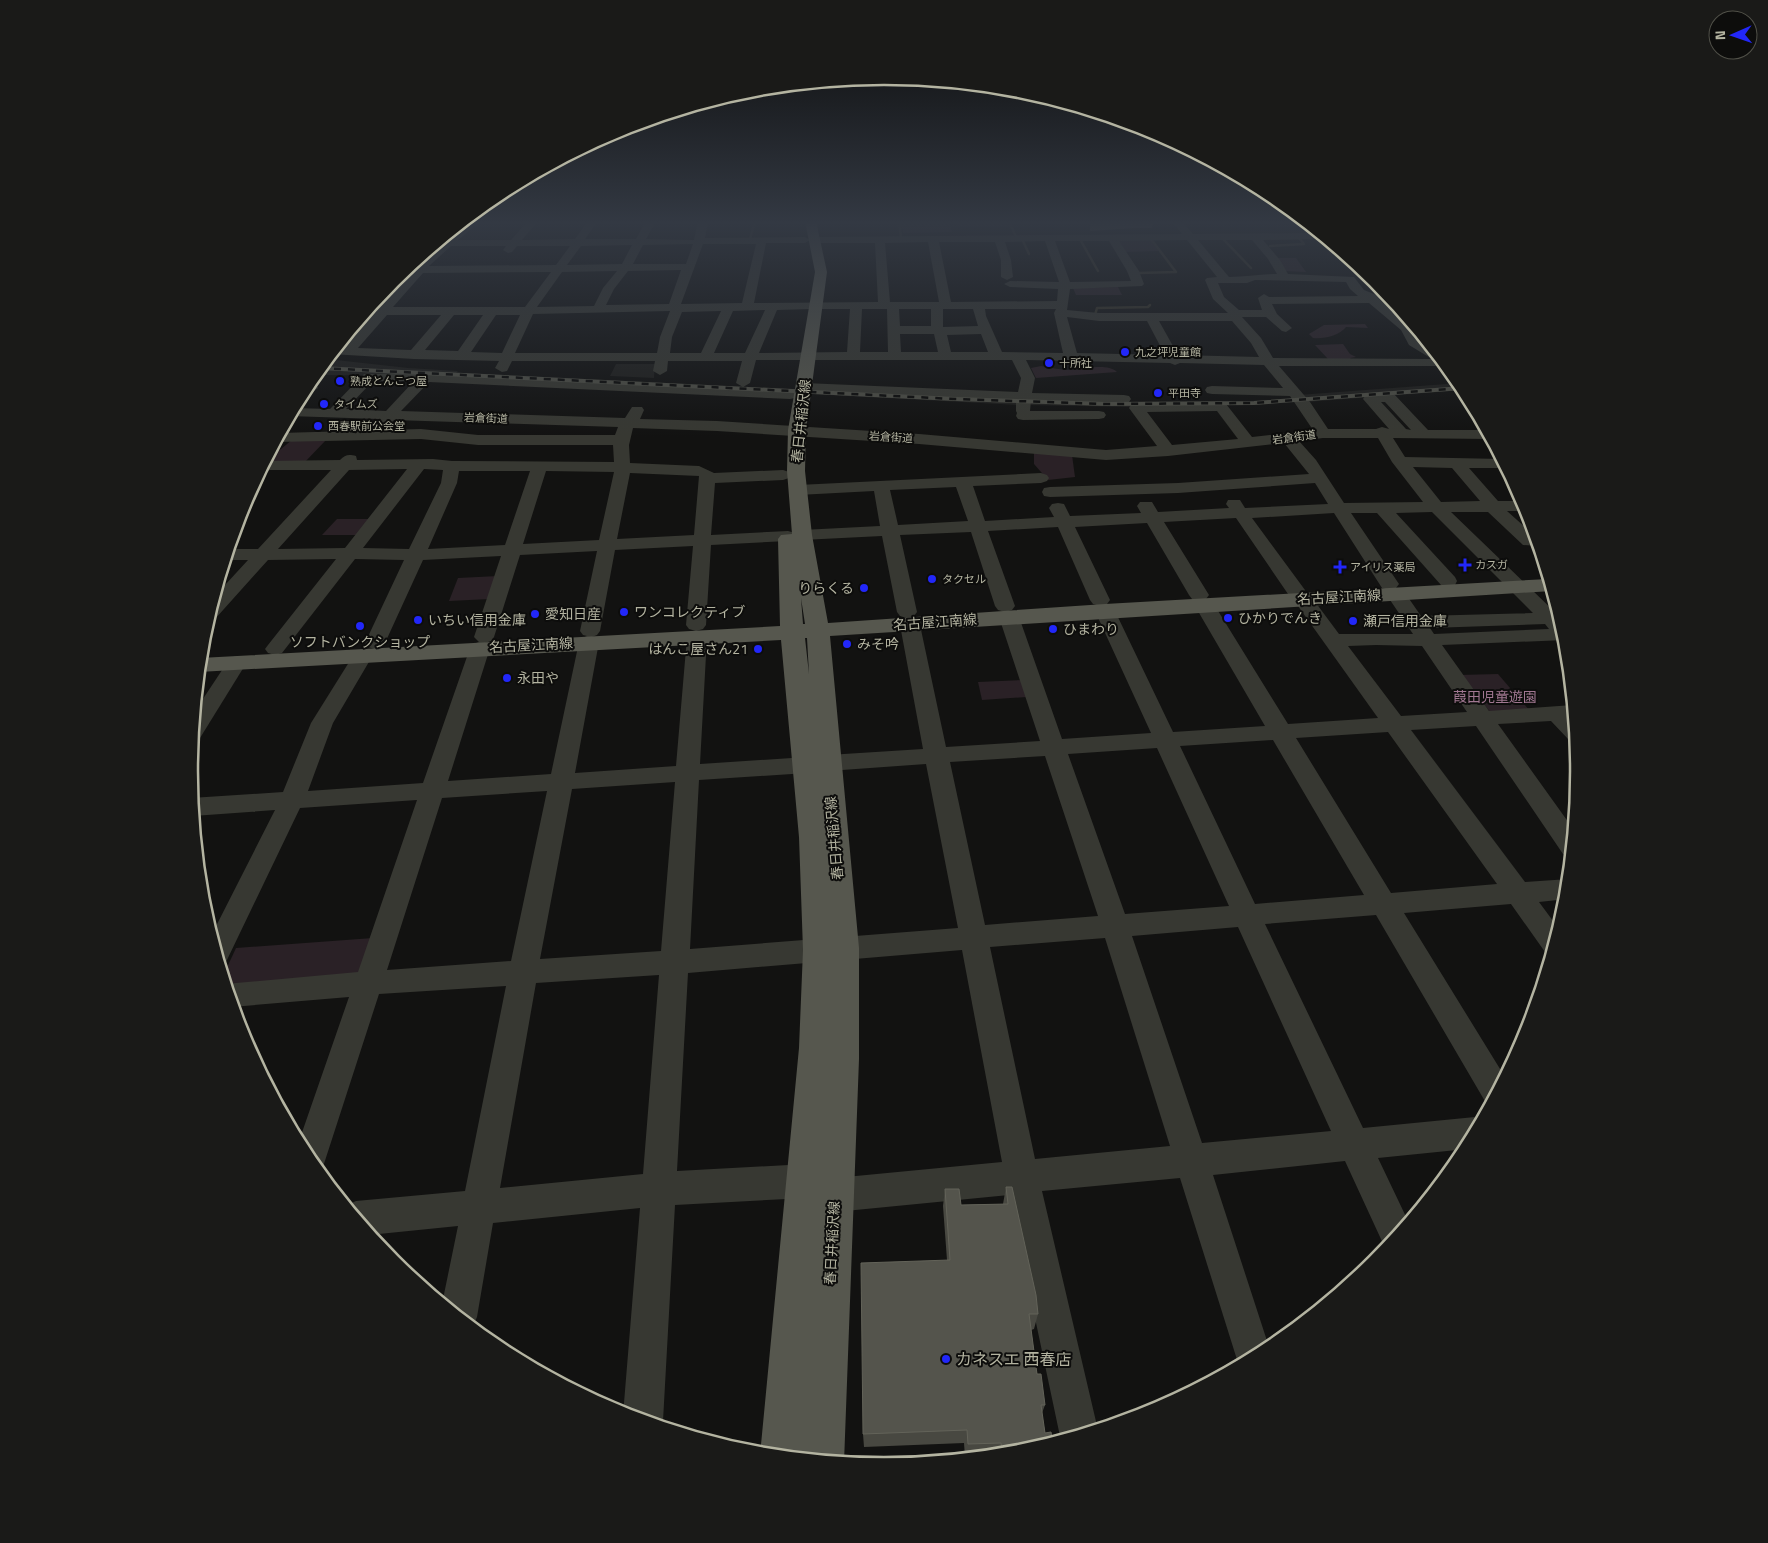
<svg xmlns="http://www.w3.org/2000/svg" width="1768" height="1543" font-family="'Titillium Web','Noto Sans JP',sans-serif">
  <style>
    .built { fill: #1f1f1d }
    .green { fill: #2a2126 }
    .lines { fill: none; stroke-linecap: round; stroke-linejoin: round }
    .stream { stroke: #363327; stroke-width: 2.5 }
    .minor { fill: #373832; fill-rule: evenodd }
    .major { fill: #56574e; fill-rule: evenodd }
    .rail-casing { stroke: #4c4d45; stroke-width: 4 }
    .rail { stroke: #0d0d0c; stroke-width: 2.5; stroke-dasharray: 7; stroke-linecap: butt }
    .wall { fill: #484841 }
    .building { fill: #54544c; stroke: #636359 }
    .poi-dot { fill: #2227f9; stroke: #0d0d0c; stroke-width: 2 }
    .labels { text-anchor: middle; stroke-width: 4; stroke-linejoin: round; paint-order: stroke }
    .far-poi-label { font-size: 11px; fill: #b4b4a1; stroke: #0d0d0c; text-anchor: start }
    .far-street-label { font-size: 11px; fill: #b4b4a1; stroke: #0d0d0c }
    .street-label { font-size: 14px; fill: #b4b4a1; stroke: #0d0d0c }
    .poi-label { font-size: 14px; fill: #b4b4a1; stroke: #0d0d0c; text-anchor: start }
    .park-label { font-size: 14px; fill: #a07791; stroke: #0d0d0c }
    .near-poi-label { font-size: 16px; fill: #b4b4a1; stroke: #0d0d0c; text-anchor: start }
    .rim { fill: none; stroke: #b4b4a1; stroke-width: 2.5 }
  </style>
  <rect width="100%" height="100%" fill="#121211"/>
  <!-- built -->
  <g class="built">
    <path d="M957,221H1007L1009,227H959Z"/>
    <path d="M327,359L408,368L458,371L453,376L315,375Z"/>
    <path d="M616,364H655L654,378L610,376Z"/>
    <path d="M1460,383L1465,390L1306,402L1298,395Z"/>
    <path d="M812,388L884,391L883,398L811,394Z"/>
    <path d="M886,391L1021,398L1020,405L886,398Z"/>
    <path d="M1026,398L1128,400L1131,407L1026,405Z"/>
  </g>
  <!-- green -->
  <g class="green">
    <path d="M901,222H949L952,232L903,233Z"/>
    <path d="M1117,240H1151L1159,251L1125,252Z"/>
    <path d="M1277,258H1296L1306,272L1285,271Z"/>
    <path d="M1118,287L1122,295H1076L1073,288Z"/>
    <path d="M1365,324L1368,328L1346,327C1339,336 1324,339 1313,338L1309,334L1324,325Z"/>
    <path d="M1343,344L1350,354L1356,357L1350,358L1351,359H1328L1315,345Z"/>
    <path d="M1041,366C1051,368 1062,370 1072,370C1085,369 1107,363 1117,372L1036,378L1031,368Z"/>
    <path d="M327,439L303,464L265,462L292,440Z"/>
    <path d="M1034,453L1072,455L1075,477L1048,480L1034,464Z"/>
    <path d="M337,519H372L359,535H322Z"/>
    <path d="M498,576L490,599L449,601L458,578Z"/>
    <path d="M1498,674L1530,711L1491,713L1459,675Z"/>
    <path d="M1022,680L1027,697L982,700L978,682Z"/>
    <path d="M373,938L362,970L352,976L226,986L223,976L236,948Z"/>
  </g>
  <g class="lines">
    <!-- stream -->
    <g class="stream">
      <path d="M899,221L901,238"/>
      <path d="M1009,221L1016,237"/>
      <path d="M750,239L755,221"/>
      <path d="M1224,240L1251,268"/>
      <path d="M1023,241L1029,254"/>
      <path d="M1081,241L1098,271"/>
      <path d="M1270,246L1304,244L1300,239"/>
      <path d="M1139,277L1138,273L1176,272L1151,239"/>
      <path d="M1095,315L1097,308L1148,307L1150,305"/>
    </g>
    <!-- minor -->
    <g class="minor">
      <path d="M470,221H481L458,240H511L528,221H538L522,240L575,239L588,221H598L585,239H636L646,221H656L646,239L694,240L698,221H708L705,238L805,237L810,240L815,237L1182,234L1172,221H1182L1193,234L1318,233L1325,239L1263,240L1280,260L1288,274L1354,277L1364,290L1379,296L1380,300L1411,326L1419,339L1430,347L1447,366H1279L1310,402L1328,429H1376L1382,427L1389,429L1363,399L1365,396C1374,394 1385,392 1394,394L1428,430H1486L1491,439L1393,438L1405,457L1502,459L1506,468H1469L1498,501H1524L1528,511H1507L1535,536L1539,546L1523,545L1488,512H1451L1560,617L1566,640L1442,645L1489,711L1573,705L1576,741L1568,739L1551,721L1498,724L1574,830L1571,856L1563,854L1476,726L1411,730L1525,882L1569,879L1567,899L1539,902L1559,929L1552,954L1545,952L1511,904L1404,913L1505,1077L1490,1105L1486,1103L1376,915L1265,924L1363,1128L1475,1117L1482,1120L1467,1149L1378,1158L1409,1223L1386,1250L1345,1161L1213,1175L1270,1350L1239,1366L1180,1178L1042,1191L1098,1430L1061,1441L1009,1195L835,1212L823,1207L818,1195L823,1183L835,1178L1002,1162L962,950L688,973L677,1171L806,1164L818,1169L823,1181L818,1193L806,1198L675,1205L663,1421L661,1427L623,1415L640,1208L493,1223L477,1317L472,1328L442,1304L458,1226L369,1235L345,1206L356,1201L465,1191L506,986L379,994L321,1173L319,1174L306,1158L298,1144L349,997L232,1007L225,984L358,972L417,800L300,808L226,962L219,964L211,936L275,810L193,816L191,798L283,792L311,723L356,651L363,649L370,651L373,655L333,723L308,791L423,783L470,648L473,644L479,642L474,637L501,556L423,560L385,643L382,647L375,649L368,647L365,643L404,560L355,559L282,653L275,655L268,653L265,649L268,645L336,559L268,560L215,619L207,621L214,597L248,560H225L228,549H258L331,470H261L265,461L340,460C345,455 348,454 356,456L357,460L433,459L452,461L614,462L613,445H478L421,439L276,442L280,433L421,429L478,435H615L618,427L394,420C389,426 386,429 378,427L376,424L379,419L289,416L294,408L330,409L364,374L426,373L790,391L795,392L797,395L795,398L790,399L429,382L401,411L625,418L632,407H642L644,410L640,419L717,421L919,434L1106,450L1157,446L1129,408L1131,405L1221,403L1226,404L1252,437L1313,430L1290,396L1212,394L1207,393L1205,390L1207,387L1212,386L1283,388L1264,365L1180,363L1175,365L1170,363L1026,360L1035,378L1032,393L1124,395L1129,396L1131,399L1129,402L1124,403L1031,401L1030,411H1099L1104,412L1106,415L1104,418L1099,419L1023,420L1018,419L1016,416L1017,413L1016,411V401L804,391L797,387L804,383L1018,392L1021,378L1012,360H756L750,383L743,387L736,383L742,361H668L667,371L660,375L653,371L655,361H512L507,371L502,372L495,368L499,361L414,359L331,354L337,347H344L411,273L401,272L408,267H417L430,252ZM810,240L815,243H875L878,302L754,303L766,243H805ZM1187,240L1217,277L1207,278L1205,280L1213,299L1228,313H1099L1067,310L1070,289L1142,286L1144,284L1139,271L1119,241ZM1198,240H1252L1268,259L1277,274C1260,274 1245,277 1229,277ZM1045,241L1059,282L1010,281L1004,284L1010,287L1058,289L1057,301L951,302L939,242H995L1001,260V277L1007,280L1013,277L1011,260L1005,242ZM1055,241H1109L1127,271L1131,281L1070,282ZM928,242L939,302H890L885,243ZM693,244L686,264H633L643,245ZM703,244H756L742,303L681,304ZM632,245L622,264L567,265L581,246ZM451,246H506L503,250L508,253L512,252L517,246H570L556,265L429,266ZM681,270L669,304L606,305L614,289L628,271ZM617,271L603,288L594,306L537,307L562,272ZM551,272L525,307H393L423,273ZM1255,280L1346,282L1350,289L1358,296L1269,297L1264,294L1258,298L1262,310H1239L1224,297L1218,283H1247ZM1369,303L1401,330L1409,345L1432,359L1273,358L1261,338L1242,317H1266L1282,331L1286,332L1292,328L1277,314L1272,304ZM812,309H850L847,352L759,353L777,310ZM862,309H887L888,352H860ZM899,309H931V326H900ZM943,309H973L978,326L943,327ZM985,309H1056L1054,313L1063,353L1002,352L986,316ZM765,310L745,353H714L733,311ZM670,311L660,337L657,353H515L533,314ZM721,311L701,353H670L672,337L682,312ZM387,315H441L411,350L358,348ZM454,315H483L458,351L425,350ZM496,315H520L502,353L471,352ZM1067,317L1099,321H1147L1165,355L1077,353ZM1159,321H1232L1251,343L1259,357L1178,355ZM900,334H934L938,352H901ZM981,334L988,352H951L947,335ZM373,381H414L386,411L346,409ZM1381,402H1385L1411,430L1406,429ZM1217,411L1238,439L1172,445L1147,412ZM633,428L717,431L919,444L1106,460L1168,456L1284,443L1309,474L1178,483L1050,487L1044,488L1042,492L1044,496L1050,497L1178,493L1315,483L1328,504L1245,508L1240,500H1228L1226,504L1229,508L1158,512L1152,502H1140L1137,506L1141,513L1070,516L1064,504L1058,503L1052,504L1049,508L1054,517L985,521L973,486L1041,483L1047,481L1049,478L1047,475L1041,473L798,485L792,486L790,490L792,494L798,495L874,491L880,526L802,530L795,533L788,531L711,535L715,483L783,480L789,478L791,475L789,472L783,470L714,473L699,466L630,463L629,445ZM1323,438H1378L1392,462L1423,502L1344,503L1316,460L1299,441ZM1413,467L1452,468L1480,501L1441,502ZM407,469L345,548L278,549L349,470ZM424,469L443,470L441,483L409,549L363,548ZM459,471H530L505,545L428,549L457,483ZM546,471L614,472L599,540L523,544ZM630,473L699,476L694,535L617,539ZM956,487L968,521L898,525L890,490ZM1432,512L1533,613L1421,616L1403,590L1396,588L1389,590L1386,594L1413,634H1339L1310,595L1302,593L1305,590L1252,518L1334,513L1382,588L1389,590L1396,588L1399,584L1351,513H1377L1441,585L1448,587L1455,585L1457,581L1455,577L1396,513ZM1236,518L1288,594L1296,596L1293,599L1378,718L1288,724L1215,606L1212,602L1205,600L1198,602L1195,606L1265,726L1173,732L1115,611L1112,607L1105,605L1098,607L1095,611L1151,733L1062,739L1019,617L1016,613L1009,611L1002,613L999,617L1040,741L946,747L920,625L917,621L910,619L903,621L900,625L923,749L828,755L820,757L817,762L815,759L807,757L700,764L707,637L704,633L697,631L690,633L687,637L676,766L575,773L599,642L596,638L592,637L597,635L600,631L615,550L693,546L686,625L689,629L696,631L703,629L706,625L711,545L788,541L795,538L802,540L882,536L897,612L900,616L907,618L914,616L917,612L900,535L971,532L995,606L998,610L1005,612L1012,610L1015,606L988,531L1058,527L1090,600L1093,604L1100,606L1107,604L1110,600L1075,527L1147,523L1189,595L1192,599L1199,601L1206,599L1209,595L1164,522ZM597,551L580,631L583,635L587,636L582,638L579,642L551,774L448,781L490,648L485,643L491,641L494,637L520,555ZM1545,624L1549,629L1434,634L1430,628ZM1376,645L1422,646L1467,712L1401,716L1348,646ZM1388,732L1497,884L1391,893L1296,738ZM1273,740L1364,895L1255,904L1180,746ZM1157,748L1229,906L1125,914L1068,754ZM1045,756L1098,916L985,925L950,762ZM926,764L958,928L690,949L699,780L807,773L815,771L818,766L820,769L828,771ZM675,782L661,951L540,959L572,789ZM547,791L511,961L387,970L442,798ZM1238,927L1331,1131L1202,1143L1132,936ZM1105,938L1170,1146L1035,1159L990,947ZM659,975L643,1174L500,1188L536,983Z"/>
      <path d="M1336,249L1344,254H1332L1331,252Z"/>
      <path d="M310,381L316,383L318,388L306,397L299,398Z"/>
      <path d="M237,656L244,658L247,662L200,738L192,740L195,711L230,658Z"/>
    </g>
    <!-- major -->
    <path class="major" d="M805,221H816L827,272L806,430L805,471L812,535L828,623L1105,604L1548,579L1552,591L830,636L859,948V1059L844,1463L760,1455L799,1048L803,950L799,837L781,640L199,672L200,658L780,626L778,539L781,535L792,534L787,471L788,430L815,272ZM801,598L805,624H803ZM805,638H807L809,674Z"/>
    <defs>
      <path id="rail" d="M320,368L955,399L1106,404L1254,403L1463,388"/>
    </defs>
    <!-- rail casing -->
    <use href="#rail" class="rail-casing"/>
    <!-- rail -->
    <use href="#rail" class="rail"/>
  </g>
  <!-- wall -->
  <g class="wall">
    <path d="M1090,221H1154L1152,228H1135L1090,231Z"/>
    <path d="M1006,1187L1038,1314L1034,1329L1031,1330L1037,1374L1045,1405L1042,1413L1045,1433L1053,1443L1019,1453L997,1456L965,1457L964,1443L864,1447L863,1434L947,1260L943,1206L945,1189L961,1205L1003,1204Z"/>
  </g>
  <!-- building -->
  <path class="building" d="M1006,1187H1012L1036,1295L1038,1314H1029L1037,1374H1041L1045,1405H1041L1045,1433L1051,1432L1053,1443L1026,1451L1002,1452L1001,1443L968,1444L967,1430L863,1434L861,1263L950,1260L945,1189H959L961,1205L1008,1204Z"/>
  <!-- sky -->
  <linearGradient id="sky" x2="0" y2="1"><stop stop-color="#0a0a09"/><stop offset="0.51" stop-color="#333943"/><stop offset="1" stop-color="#333943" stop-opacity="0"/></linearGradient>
  <rect width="1768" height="437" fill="url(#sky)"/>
  <!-- markers -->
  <g class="poi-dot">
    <circle cx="1125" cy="352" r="5"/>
    <circle cx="1049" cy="363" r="5"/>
    <circle cx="340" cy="381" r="5"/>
    <circle cx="1158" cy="393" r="5"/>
    <circle cx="324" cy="404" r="5"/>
    <circle cx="318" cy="426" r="5"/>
    <path d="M1462.5 557.5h5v5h5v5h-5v5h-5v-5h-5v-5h5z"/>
    <path d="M1337.5 559.5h5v5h5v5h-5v5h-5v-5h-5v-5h5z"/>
    <circle cx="932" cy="579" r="5"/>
    <circle cx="864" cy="588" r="5"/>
    <circle cx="624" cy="612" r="5"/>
    <circle cx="535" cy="614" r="5"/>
    <circle cx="1228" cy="618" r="5"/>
    <circle cx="418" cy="620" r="5"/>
    <circle cx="1353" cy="621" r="5"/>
    <circle cx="360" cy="626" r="5"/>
    <circle cx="1053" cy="629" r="5"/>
    <circle cx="847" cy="644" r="5"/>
    <circle cx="758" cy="649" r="5"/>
    <circle cx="507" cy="678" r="5"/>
    <circle cx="946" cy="1359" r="5"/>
  </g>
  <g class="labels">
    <!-- far-poi labels -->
    <g class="far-poi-label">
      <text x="1135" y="356">九之坪児童館</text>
      <text x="1059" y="367">十所社</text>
      <text x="350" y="385">熟成とんこつ屋</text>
      <text x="1168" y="397">平田寺</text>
      <text x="334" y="408">タイムズ</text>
      <text x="328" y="430">西春駅前公会堂</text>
      <text x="1475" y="569">カスガ</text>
      <text x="1350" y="571">アイリス薬局</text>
      <text x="942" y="583">タクセル</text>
    </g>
    <!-- far-street labels -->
    <g class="far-street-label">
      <text transform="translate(486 418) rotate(2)" y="4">岩倉街道</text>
      <text transform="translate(891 437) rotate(4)" y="4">岩倉街道</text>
      <text transform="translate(1294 437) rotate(-8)" y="4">岩倉街道</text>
    </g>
    <!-- street labels -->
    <g class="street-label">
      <text transform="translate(801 421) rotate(-84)" y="5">春日井稲沢線</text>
      <text transform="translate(1339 597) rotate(-3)" y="5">名古屋江南線</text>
      <text transform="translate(935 622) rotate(-4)" y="5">名古屋江南線</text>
      <text transform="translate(531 645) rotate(-3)" y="5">名古屋江南線</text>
      <text transform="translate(834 838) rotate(-95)" y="5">春日井稲沢線</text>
      <text transform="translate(832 1243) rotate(-87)" y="5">春日井稲沢線</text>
    </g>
    <!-- poi labels -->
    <g class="poi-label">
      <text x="854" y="593" text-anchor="end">りらくる</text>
      <text x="634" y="617">ワンコレクティブ</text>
      <text x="545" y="619">愛知日産</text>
      <text x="1238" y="623">ひかりでんき</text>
      <text x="428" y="625">いちい信用金庫</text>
      <text x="1363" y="626">瀬戸信用金庫</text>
      <text x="1063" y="634">ひまわり</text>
      <text x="360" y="647" text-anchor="middle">ソフトバンクショップ</text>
      <text x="857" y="649">みそ吟</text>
      <text x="748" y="654" text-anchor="end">はんこ屋さん21</text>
      <text x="517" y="683">永田や</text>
    </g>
    <!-- park labels -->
    <g class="park-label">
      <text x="1495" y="702">葭田児童遊園</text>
    </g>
    <!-- near-poi labels -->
    <g class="near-poi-label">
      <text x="956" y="1365">カネスエ 西春店</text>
    </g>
  </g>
  <!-- crop -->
  <path d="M0 0H1768V1543H0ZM198 771a686 686 0 1 1 1372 0a686 686 0 1 1-1372 0Z" fill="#1a1a18" fill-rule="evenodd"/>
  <path class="rim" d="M198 771a686 686 0 1 1 1372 0a686 686 0 1 1-1372 0Z"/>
  <!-- north arrow -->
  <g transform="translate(1733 35) rotate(268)"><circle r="24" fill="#0d0d0c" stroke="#505048"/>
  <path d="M0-4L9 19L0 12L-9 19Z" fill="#2227f9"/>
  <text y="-8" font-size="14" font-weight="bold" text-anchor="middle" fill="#b4b4a1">N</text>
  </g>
</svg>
